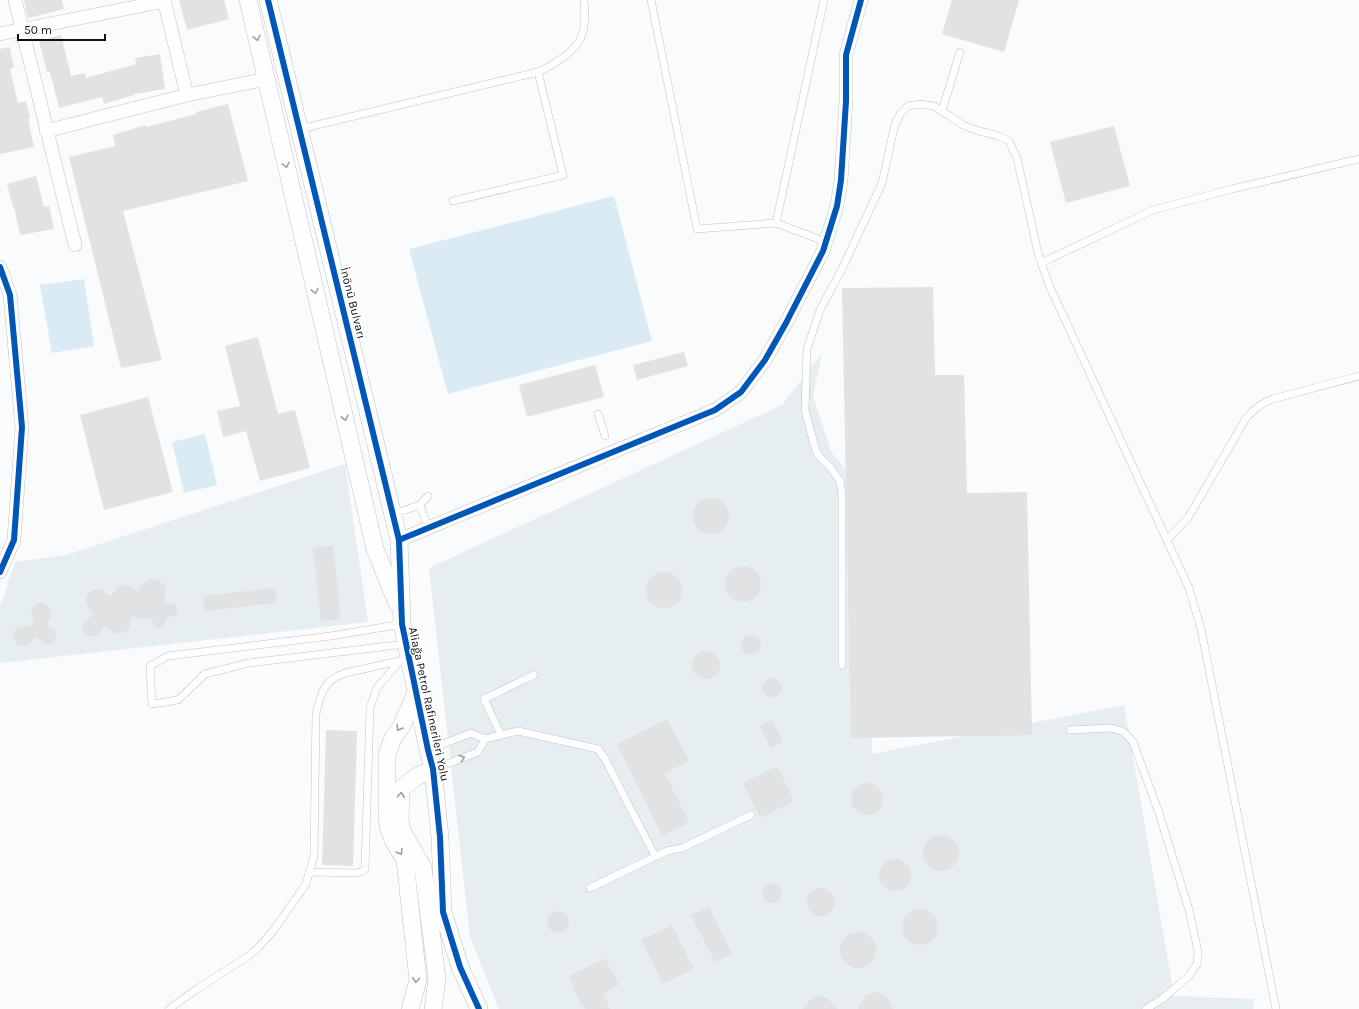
<svg xmlns="http://www.w3.org/2000/svg" width="1359" height="1009" font-family="Karla,sans-serif">
  <style>
    .built { fill: #e6eef1 }
    .green { fill: #daebf3 }
    .building { fill: #e1e2e3 }
    .lines { fill: none; stroke-linecap: round; stroke-linejoin: round }
    .service-casing { stroke: #c1c3c3; stroke-width: 8 }
    .minor-casing { stroke: #c1c3c3; stroke-width: 14 }
    .tertiary-casing { stroke: #c1c3c3; stroke-width: 18 }
    .service { stroke: #fefeff; stroke-width: 7 }
    .minor { stroke: #fefeff; stroke-width: 13 }
    .tertiary { stroke: #fefeff; stroke-width: 17 }
    .cycleway-casing { stroke: #fff; stroke-width: 8 }
    .cycleway { stroke: #0057b8; stroke-width: 6 }
    .oneway { stroke: #9fa0a0 }
    .labels { text-anchor: middle; stroke-width: 3; stroke-linejoin: round; paint-order: stroke }
    .street-label { font-size: 12px; fill: #101212; stroke: #fff }
  </style>
  <rect width="100%" height="100%" fill="#f9fbfc"/>
  <!-- built -->
  <g class="built">
    <path d="M822,353L813,396L832,453L864,491L872,754L1124,705L1174,996L1254,999L1253,1009H499L470,937L429,568L782,405Z"/>
    <path d="M345,464L368,622L0,663V607L15,562L66,555Z"/>
  </g>
  <!-- green -->
  <g class="green">
    <path d="M614,196L652,341L448,394L409,249Z"/>
    <path d="M84,279L94,346L52,353L40,285Z"/>
    <path d="M205,434L217,485L184,493L172,442Z"/>
  </g>
  <!-- building -->
  <g class="building">
    <path d="M24,0H62L64,9L28,18Z"/>
    <path d="M179,0H224L229,19L187,30Z"/>
    <path d="M952,0H1019L1004,52L942,34Z"/>
    <path d="M61,35L71,76L85,73L86,78L136,64L135,58L160,54L165,89L134,94V95L104,104L102,97L59,108L50,72H47L39,41Z"/>
    <path d="M10,47L14,68L10,69L18,103L26,101L30,118L28,119L34,147L0,154V49Z"/>
    <path d="M228,104L248,181L123,211L162,360L121,368L69,157L115,146L113,135L145,125L146,127L196,114V112Z"/>
    <path d="M1114,126L1130,186L1066,203L1050,142Z"/>
    <path d="M36,176L44,207L49,206L54,229L20,235L14,207H13L7,184Z"/>
    <path d="M933,287L935,375H964L967,493L1027,492L1032,735L851,738L842,288Z"/>
    <path d="M258,337L278,414L295,410L310,468L260,481L246,431L223,437L217,411L240,406L225,346Z"/>
    <path d="M684,352L688,366L637,380L633,365Z"/>
    <path d="M595,365L604,397L527,417L519,385Z"/>
    <path d="M148,397L173,492L104,510L80,415Z"/>
    <circle cx="711" cy="516" r="18"/>
    <path d="M333,546L341,619L321,621L313,548Z"/>
    <circle cx="743" cy="584" r="18"/>
    <circle cx="664" cy="590" r="18"/>
    <path d="M151,579L159,580L164,585L166,591L163,602L175,604L178,608L177,614L167,618L162,627L158,628L155,626L151,618L144,620L132,616L129,629L123,633L115,634L104,625L99,633L95,636H89L85,633L82,627L84,622L93,615L86,602V597L90,592L93,590L99,589L111,596L118,587L124,585L129,586L138,592L143,583Z"/>
    <path d="M275,588L277,603L205,611L203,596Z"/>
    <path d="M41,603L47,605L51,610V616L46,625L55,631L56,635L55,639L52,643L46,644L35,637L28,645L24,646L18,645L14,640L13,635L14,631L19,627L34,625L31,611L34,606Z"/>
    <circle cx="751" cy="645" r="10"/>
    <circle cx="706" cy="665" r="14"/>
    <circle cx="772" cy="688" r="10"/>
    <path d="M667,719L689,761L665,773L689,823L662,836L617,744Z"/>
    <path d="M772,720L783,742L771,748L760,726Z"/>
    <path d="M326,730L357,731L353,866L322,865Z"/>
    <path d="M777,766L794,801L760,818L743,783Z"/>
    <circle cx="867" cy="799" r="16"/>
    <circle cx="941" cy="853" r="18"/>
    <circle cx="895" cy="875" r="16"/>
    <circle cx="772" cy="893" r="10"/>
    <circle cx="821" cy="902" r="14"/>
    <path d="M709,907L732,954L715,962L691,915Z"/>
    <circle cx="920" cy="927" r="18"/>
    <circle cx="558" cy="922" r="11"/>
    <path d="M672,925L694,969L663,984L641,940Z"/>
    <circle cx="858" cy="950" r="18"/>
    <path d="M605,958L619,985L603,993L610,1009H585L583,1005H582L572,986H574L569,976Z"/>
    <path d="M876,992L884,995L887,997L893,1009H858L864,997L868,994Z"/>
    <path d="M816,996H820L827,998L837,1009H803L810,1000Z"/>
  </g>
  <g class="lines">
    <defs>
      <g id="service">
        <path d="M651,0L697,229L776,223L826,242"/>
        <path d="M942,111L960,52"/>
        <path d="M300,129L538,72C553,65 571,55 580,40C586,28 585,13 584,0"/>
        <path d="M453,201L563,175L538,72"/>
        <path d="M776,223L824,0"/>
        <path d="M1041,263L1153,210L1232,189L1359,159"/>
        <path d="M598,414L605,436"/>
        <path d="M420,505L428,528"/>
        <path d="M393,514L420,505L428,496"/>
        <path d="M1167,540L1188,518L1245,420C1252,410 1261,403 1273,399L1359,376"/>
        <path d="M402,624L331,636L168,656L150,666L152,704L178,700L205,674L249,663L405,644"/>
        <path d="M842,665V495L840,481L830,467L818,455L814,444L805,410L807,349L820,310L843,267L882,183L895,124L901,113L908,106L920,104L934,106L950,116L963,125L979,131L999,136L1009,141L1017,158L1038,253L1049,285L1189,588L1201,629L1276,1009"/>
        <path d="M1070,730L1111,728L1124,732L1133,742L1159,813L1189,910L1198,951L1197,964L1189,976L1162,999L1146,1009"/>
        <path d="M501,735L484,699L534,675"/>
        <path d="M428,750L471,733L485,739L518,731L598,749L605,759L655,856"/>
        <path d="M434,769L478,752L485,739"/>
        <path d="M309,872L356,873L363,871L365,869L370,708L377,688L399,662"/>
        <path d="M590,888L667,851L682,848L751,815"/>
        <path d="M169,1009L197,989L247,957L259,947L273,931L306,884L314,856L316,714C321,693 323,681 345,673L408,659"/>
      </g>
      <g id="minor">
        <path d="M15,0L75,245"/>
        <path d="M164,0L187,95"/>
        <path d="M0,34L165,1"/>
        <path d="M46,131L187,95L267,79"/>
        <path d="M0,267L10,295L22,427L14,540L0,572"/>
        <path d="M399,540L715,410L741,392L765,360L786,323L823,251L837,206L841,180L846,101V55L861,0"/>
      </g>
      <g id="tertiary">
        <path d="M248,0L375,549L397,603"/>
        <path d="M268,0L399,540L402,624L428,750L433,769L440,837L443,912L460,967L479,1009"/>
        <path d="M410,1009L418,980L405,860L393,840L388,826L387,812V754L393,738L401,727L416,693"/>
        <path d="M433,1009L437,979L423,868L402,831L400,820L401,789L416,777L433,769"/>
      </g>
    </defs>
    <!-- service casing -->
    <use href="#service" class="service-casing"/>
    <!-- minor casing -->
    <use href="#minor" class="minor-casing"/>
    <!-- tertiary casing -->
    <use href="#tertiary" class="tertiary-casing"/>
    <!-- service -->
    <use href="#service" class="service"/>
    <!-- minor -->
    <use href="#minor" class="minor"/>
    <!-- tertiary -->
    <use href="#tertiary" class="tertiary"/>
    <defs>
      <g id="cycleway">
        <path d="M268,0L399,540L402,624L428,750L433,769L440,837L443,912L460,967L479,1009"/>
        <path d="M0,267L10,295L22,427L14,540L0,572"/>
        <path d="M399,540L715,410L741,392L765,360L786,323L823,251L837,206L841,180L846,101V55L861,0"/>
      </g>
    </defs>
    <!-- cycleway casing -->
    <use href="#cycleway" class="cycleway-casing"/>
    <!-- cycleway -->
    <use href="#cycleway" class="cycleway"/>
  </g>
  <!-- one-way arrows -->
  <defs><path id="oneway-chevron" d="M-2-3.5L2.5 0L-2 3.5" fill="none" stroke-width="1.6" stroke-linecap="round" stroke-linejoin="round"/></defs>
  <g class="oneway">
    <use href="#oneway-chevron" transform="translate(257 38) rotate(77)"/>
    <use href="#oneway-chevron" transform="translate(286 165) rotate(77)"/>
    <use href="#oneway-chevron" transform="translate(315 291) rotate(77)"/>
    <use href="#oneway-chevron" transform="translate(345 418) rotate(77)"/>
    <use href="#oneway-chevron" transform="translate(399 728) rotate(121)"/>
    <use href="#oneway-chevron" transform="translate(462 758) rotate(-21)"/>
    <use href="#oneway-chevron" transform="translate(401 795) rotate(-85)"/>
    <use href="#oneway-chevron" transform="translate(400 852) rotate(60)"/>
    <use href="#oneway-chevron" transform="translate(416 980) rotate(95)"/>
  </g>
  <g class="labels">
    <!-- street labels -->
    <g class="street-label">
      <text transform="translate(353 303) rotate(76)" y="4">İnönü Bulvarı</text>
      <text transform="translate(429 704) rotate(78)" y="4">Aliağa Petrol Rafinerileri Yolu</text>
    </g>
  </g>
  <!-- scale -->
  <path d="M18 34v6h87v-6" fill="none" stroke="#101212" stroke-width="2"/>
  <text x="24" y="34" font-size="12" fill="#101212" stroke="#ffffff" stroke-width="3" paint-order="stroke">50 m</text>
</svg>
